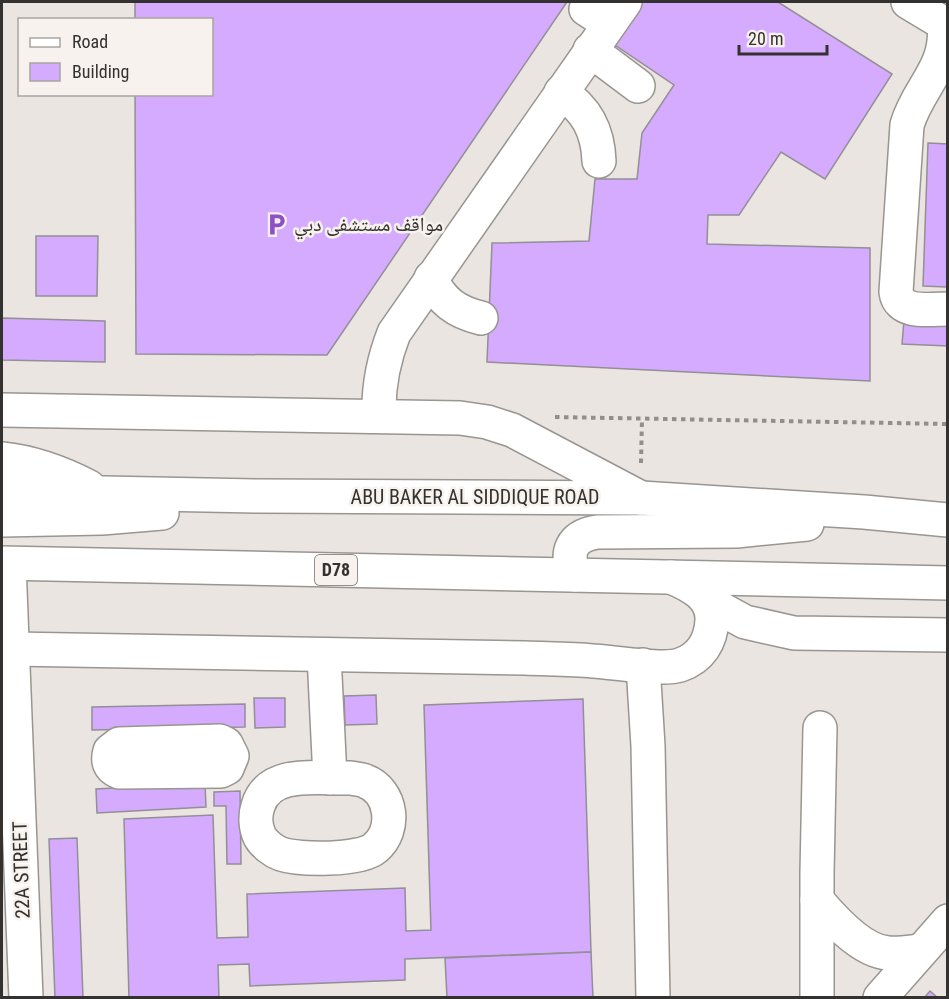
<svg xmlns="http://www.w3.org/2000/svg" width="949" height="999" font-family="'Roboto Condensed','Noto Naskh Arabic',sans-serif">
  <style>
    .building { fill: #d5abff; stroke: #928f95; stroke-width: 1.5 }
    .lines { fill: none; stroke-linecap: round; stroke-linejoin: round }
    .minor-casing { stroke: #999590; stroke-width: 36 }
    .major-casing { stroke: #999590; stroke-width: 36 }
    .path { stroke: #928f8b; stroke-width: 4; stroke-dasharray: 4.5 4.5; stroke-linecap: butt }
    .minor { stroke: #fff; stroke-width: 33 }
    .major { stroke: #fff; stroke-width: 33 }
    .labels { text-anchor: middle; stroke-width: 5; stroke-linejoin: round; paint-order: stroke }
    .shield { fill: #f7f2ed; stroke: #6e6c69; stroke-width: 1.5 }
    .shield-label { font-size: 18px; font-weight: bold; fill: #343230 }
    .poi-label { font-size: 20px; fill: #343230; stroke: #f7f2ed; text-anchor: start }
    .street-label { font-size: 20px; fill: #343230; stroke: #f7f2ed }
  </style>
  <rect width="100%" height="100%" fill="#eae5e0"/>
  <!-- building -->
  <g class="building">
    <path d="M135,2H567L327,355L136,354L135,94H212V20H135Z"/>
    <path d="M638,2H778L892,74L825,179L781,152L739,215H708L707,244L870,248V381L487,362L492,243L589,241L595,179H637L642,133L674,85L612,43Z"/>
    <path d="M928,143L948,144L947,287L923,286Z"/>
    <path d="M36,236H98L97,296H36Z"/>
    <path d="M2,318L105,321V362L2,360Z"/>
    <path d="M904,320L948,322V346L902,344Z"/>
    <path d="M376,695L377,724L345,725L344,696Z"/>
    <path d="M254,698H285V727L255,728Z"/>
    <path d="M583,699L591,952L405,959V980L250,986L249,964L218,965L219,998H129L124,819L213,815L217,938L248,937L247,894L405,888L406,931L431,930L424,705Z"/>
    <path d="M245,704V727L92,730V707Z"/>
    <path d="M205,783L206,807L97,813L96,789Z"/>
    <path d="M240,791L241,864H227L226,806H214V792Z"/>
    <path d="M77,838L83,998H55L49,839Z"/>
    <path d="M591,952L593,998H447L445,958Z"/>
    <path d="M930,991L938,998H924Z"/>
  </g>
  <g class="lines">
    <defs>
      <g id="minor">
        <path d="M908,2L948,26"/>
        <path d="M586,9L609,24"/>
        <path d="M944,24C949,68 918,87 907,125L896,292C899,315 930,309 948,309"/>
        <path d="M590,50L638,86"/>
        <path d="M561,92C586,109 598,130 599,161"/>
        <path d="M431,278C441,301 456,312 481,318"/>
        <path d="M2,410L460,418L487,422L512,430L641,498"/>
        <path d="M379,416C378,386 383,361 394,333L625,2"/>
        <path d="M9,564L26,998"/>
        <path d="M705,596L723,610L745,622L794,633L948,635"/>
        <path d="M12,649L525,658C547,659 571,659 593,661C614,662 662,671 680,665C701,658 711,641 712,620C713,596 690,585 671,577"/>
        <path d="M324,655L330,778"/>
        <path d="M643,665L648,746L653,998"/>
        <path d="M220,741L226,744L232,756L227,768L221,771L119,772C109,768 107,761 110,751L119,744Z"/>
        <path d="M351,778C355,779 361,779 365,781C392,791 397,830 375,848C360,861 299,860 281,854C273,851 264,844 260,837C255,827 255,815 258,806C269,768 321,779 351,778Z"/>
        <path d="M817,900C833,919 861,951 888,953C899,954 910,952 921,951"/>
        <path d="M817,998V873L820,728"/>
        <path d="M880,998L948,921"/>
      </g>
      <g id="major">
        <path d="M2,459C32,462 62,473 89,487"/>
        <path d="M2,491L258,496L641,498L864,512L948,520"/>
        <path d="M2,520L102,518L162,513"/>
        <path d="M2,563L948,583"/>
        <path d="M575,575C564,552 572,536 597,532L736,531L807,524"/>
      </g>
    </defs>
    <!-- minor casing -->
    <use href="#minor" class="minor-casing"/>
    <!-- major casing -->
    <use href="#major" class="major-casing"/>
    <!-- path -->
    <g class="path">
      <path d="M555,417L948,424"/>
      <path d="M641,463L642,418"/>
    </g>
    <!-- minor -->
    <use href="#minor" class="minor"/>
    <!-- major -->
    <use href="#major" class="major"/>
  </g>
  <!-- icons -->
  <defs>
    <symbol id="parking-bare" viewBox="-9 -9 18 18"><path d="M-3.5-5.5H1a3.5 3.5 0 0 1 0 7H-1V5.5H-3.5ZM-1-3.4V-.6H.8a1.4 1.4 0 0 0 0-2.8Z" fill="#904fc4" stroke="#f7f2ed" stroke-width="2.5" paint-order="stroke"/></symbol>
  </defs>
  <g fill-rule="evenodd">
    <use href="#parking-bare" x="260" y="208" width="33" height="33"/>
  </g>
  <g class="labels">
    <!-- shield labels -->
    <rect class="shield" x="315" y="555" width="42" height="30" rx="4.5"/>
    <g class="shield-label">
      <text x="336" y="576">D78</text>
    </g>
    <!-- poi labels -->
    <g class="poi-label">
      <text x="294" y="231">مواقف مستشفى دبي</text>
    </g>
    <!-- street labels -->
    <g class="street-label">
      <text x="475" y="504">ABU BAKER AL SIDDIQUE ROAD</text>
      <text transform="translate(21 870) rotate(-92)" y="7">22A STREET</text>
    </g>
  </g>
  <!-- border -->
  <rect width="949" height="999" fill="none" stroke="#343230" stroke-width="6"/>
  <!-- legend -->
  <rect x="18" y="18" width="195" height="78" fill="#f7f2ed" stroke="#a9a5a1" stroke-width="1.5"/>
  <rect x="30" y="38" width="30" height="9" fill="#ffffff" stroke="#a9a5a1" stroke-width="1.5"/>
  <text x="72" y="48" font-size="18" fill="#343230">Road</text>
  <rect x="30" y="63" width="30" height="18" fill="#d5abff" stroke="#a9a5a1" stroke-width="1.5"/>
  <text x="72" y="78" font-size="18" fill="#343230">Building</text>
  <!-- scale -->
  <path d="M739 45v9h88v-9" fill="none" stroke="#343230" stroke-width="3"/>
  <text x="748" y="45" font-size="18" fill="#343230" stroke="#f7f2ed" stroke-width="4.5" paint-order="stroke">20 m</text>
</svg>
